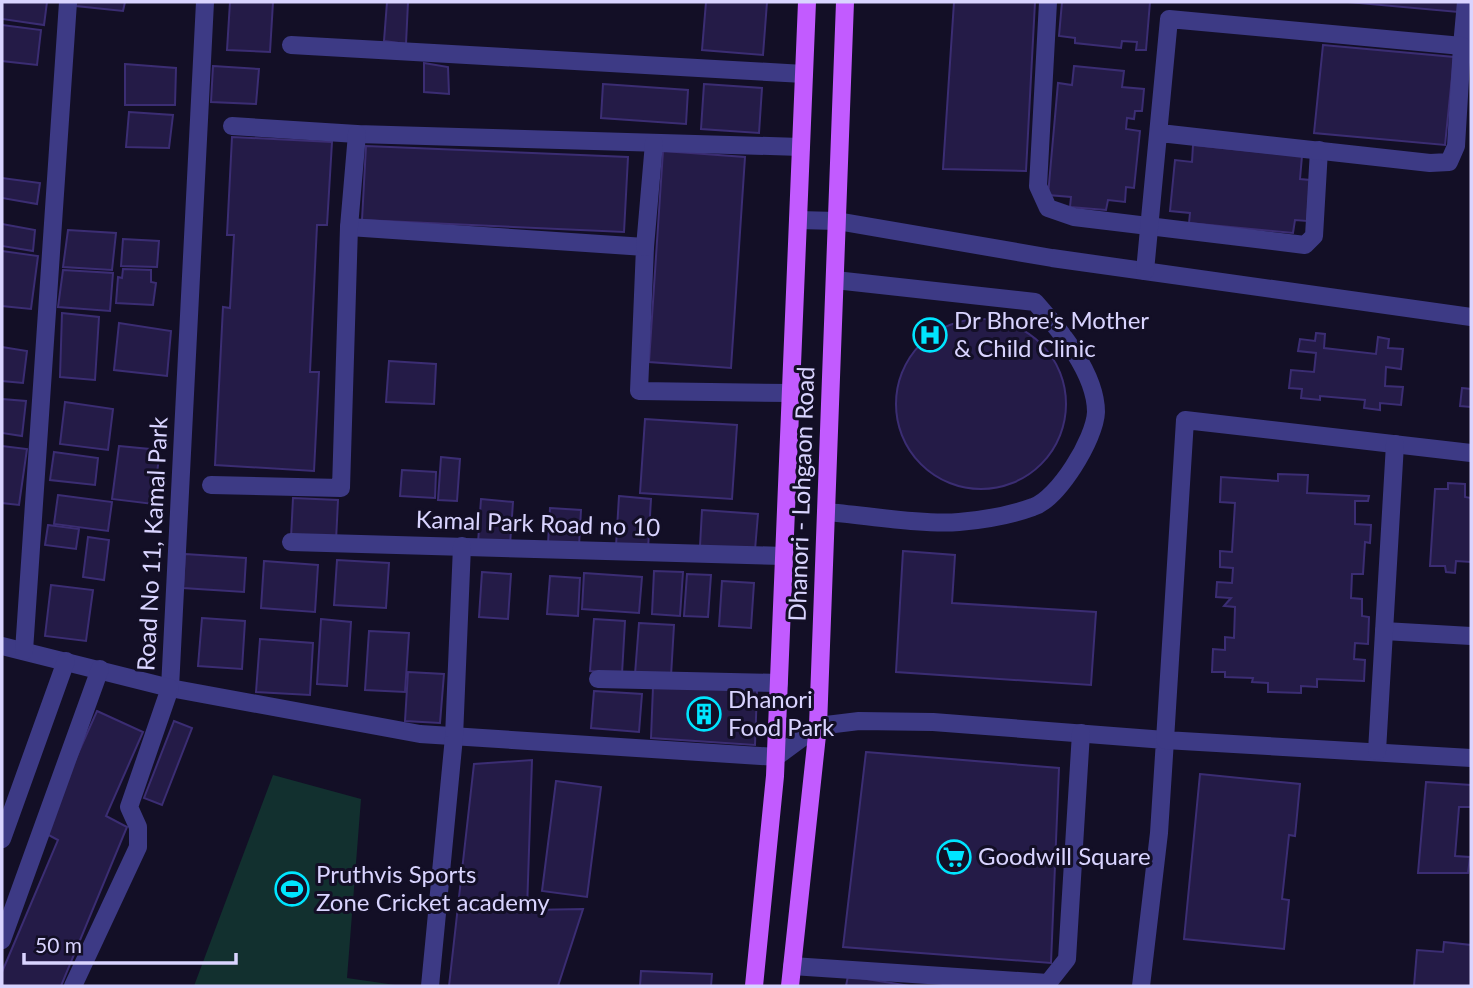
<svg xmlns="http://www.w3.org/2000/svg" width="1473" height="988" font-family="Lato,sans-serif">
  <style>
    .garden { fill: #12302f }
    .building { fill: #241b47; stroke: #3b2d73; stroke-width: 2 }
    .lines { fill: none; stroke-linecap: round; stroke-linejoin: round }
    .minor { stroke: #3d3a85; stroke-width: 18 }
    .major { stroke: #c25bff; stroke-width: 18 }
    .labels { text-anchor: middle; stroke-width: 6; stroke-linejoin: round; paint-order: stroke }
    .poi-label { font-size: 24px; fill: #d9d4ff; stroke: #130f26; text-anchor: start }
    .street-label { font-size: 24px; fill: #d9d4ff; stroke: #130f26 }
  </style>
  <rect width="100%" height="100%" fill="#130f26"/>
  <!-- garden -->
  <path class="garden" d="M273,775L361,799L347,978L402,986H194Z"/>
  <!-- building -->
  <g class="building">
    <path d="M2,2H47L44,25L2,19Z"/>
    <path d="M76,2H125L123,11L76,6Z"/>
    <path d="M230,2H273L270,52L227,50Z"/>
    <path d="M387,2H408L406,44L384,41Z"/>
    <path d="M706,2H767L763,55L702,50Z"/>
    <path d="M954,2H1035L1026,171L943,169Z"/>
    <path d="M1062,2H1150L1146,50H1136L1137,42L1122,41L1121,48L1075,43V38L1059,36Z"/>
    <path d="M1348,2H1459L1458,12Z"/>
    <path d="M2,25L41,30L37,65L2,61Z"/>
    <path d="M1323,45L1454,57L1445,145L1314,133Z"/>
    <path d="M424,63L448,67L449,94L424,92Z"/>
    <path d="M125,64L176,68L175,105H125Z"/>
    <path d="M213,66L259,69L256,104L211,102Z"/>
    <path d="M1074,66L1124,71L1122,87L1144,89L1142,111H1135L1134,119L1127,118L1126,129L1140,131L1134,188L1126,187L1125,202L1108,200L1106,210L1070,207L1071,197L1048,195L1058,83L1072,85Z"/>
    <path d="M603,84L688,90L686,124L601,118Z"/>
    <path d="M704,84L762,88L759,133L701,129Z"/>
    <path d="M129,112L173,115L169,148L126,147Z"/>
    <path d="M232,137L332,142L327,225H317L310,372H319L314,471L215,465L223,307L230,308L234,235H227Z"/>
    <path d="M1193,145L1302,156L1300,179L1310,180L1307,221L1295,220L1293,233L1189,223L1190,213L1170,211L1175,160L1192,162Z"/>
    <path d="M366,146L628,157L624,232L362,220Z"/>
    <path d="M663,151L745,157L731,368L649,362Z"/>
    <path d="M2,178L40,183L37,204L2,198Z"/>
    <path d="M2,224L35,230L33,251L2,246Z"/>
    <path d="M68,230L116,233L112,270L63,267Z"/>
    <path d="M123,239L159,241L157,267L121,266Z"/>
    <path d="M2,251L38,256L31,309L2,306Z"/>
    <path d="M123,269L151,270V282L156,283L153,305L116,303L118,277L122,278Z"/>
    <path d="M63,270L113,273L110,311L58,307Z"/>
    <path d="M62,313L99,317L95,380L60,377Z"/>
    <circle cx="981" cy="404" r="85"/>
    <path d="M119,323L171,331L167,376L114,370Z"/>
    <path d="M1316,333L1325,334L1324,348L1376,354L1378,337L1389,339L1388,348L1403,349L1401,369L1386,367L1385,386L1403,387L1401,405L1380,403V410L1364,408L1365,400L1320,396V400L1301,398L1302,389L1289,388L1291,370L1314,372L1316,353L1298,351L1300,339L1315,341Z"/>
    <path d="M2,347L27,351L23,383L2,381Z"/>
    <path d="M389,361L436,364L434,404L386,402Z"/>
    <path d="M1462,388L1471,389V407L1460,406Z"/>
    <path d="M2,399L26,401L22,436L2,433Z"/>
    <path d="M65,402L113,409L108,450L60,444Z"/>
    <path d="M645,419L737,425L732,499L640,493Z"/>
    <path d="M2,446L27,449L19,505L2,503Z"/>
    <path d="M119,446L160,450L153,504L112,499Z"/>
    <path d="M54,452L98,458L95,485L50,480Z"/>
    <path d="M441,457L460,459L457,501L438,500Z"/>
    <path d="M402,470L436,472L435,498L400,496Z"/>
    <path d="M1278,474L1308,475L1307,493L1369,496L1368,501H1355V524L1371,525L1370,543L1365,542L1363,574H1352L1351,598L1362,599V616L1369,617L1368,644L1355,643L1354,659L1365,660L1364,681L1317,679V687L1301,686V693L1268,692V683L1252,682L1253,678L1225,677V672H1212L1213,649L1225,650V637L1234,638L1235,607L1224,606L1231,598L1216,597L1217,582L1232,583L1233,568L1220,567V551L1232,552L1235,503L1220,502L1221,477L1278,481Z"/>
    <path d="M1448,483L1465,484V497L1471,498V562L1456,561L1455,573L1446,572L1445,566H1430L1435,489H1448Z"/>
    <path d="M58,495L112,502L108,531L54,524Z"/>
    <path d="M619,496L651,499L648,549L616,546Z"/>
    <path d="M293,498L338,500L336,541L291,538Z"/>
    <path d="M481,499L513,502L510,545L478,543Z"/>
    <path d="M550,508L581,510L579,546L548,544Z"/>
    <path d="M702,510L758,514L755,550L700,546Z"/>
    <path d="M48,525L79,529L76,549L45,545Z"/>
    <path d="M88,537L109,540L104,580L83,577Z"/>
    <path d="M903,551L955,555L952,603L1096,612L1091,685L896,672Z"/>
    <path d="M185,554L246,558L244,592L183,588Z"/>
    <path d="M337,560L389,563L386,608L334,605Z"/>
    <path d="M264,561L318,565L315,612L261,608Z"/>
    <path d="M654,571L683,572L680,616L652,614Z"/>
    <path d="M482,572L511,574L508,619L479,617Z"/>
    <path d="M584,573L642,577L639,613L582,609Z"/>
    <path d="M687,574L711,575L708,617L684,616Z"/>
    <path d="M550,576L580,578L578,616L547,614Z"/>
    <path d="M722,581L754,583L751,628L719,626Z"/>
    <path d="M51,585L93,590L86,641L45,636Z"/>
    <path d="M202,618L245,621L242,669L198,666Z"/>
    <path d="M321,619L351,622L347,686L317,684Z"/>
    <path d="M594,619L625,621L622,674L590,671Z"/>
    <path d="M639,623L674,625L671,676L635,674Z"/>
    <path d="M369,631L409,633L405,692L365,690Z"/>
    <path d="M260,639L313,643L310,695L256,692Z"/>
    <path d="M408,672L444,674L440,723L405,721Z"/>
    <path d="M653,687L757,690L755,745L651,738Z"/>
    <path d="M594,691L642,694L639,732L591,728Z"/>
    <path d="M97,711L143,732L106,816L127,827L61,986H2V972L58,840L43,832Z"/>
    <path d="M174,721L192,728L162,805L144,798Z"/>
    <path d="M866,752L1059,768L1051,963L843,947Z"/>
    <path d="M532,760L527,910L583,909L558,986H449L474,764Z"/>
    <path d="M1200,774L1300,784L1295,836L1289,835L1282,899L1289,900L1284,949L1184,939Z"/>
    <path d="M556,781L601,787L587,897L542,891Z"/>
    <path d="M1426,782L1471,785V807H1459L1455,856L1470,857L1468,873H1418Z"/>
    <path d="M1444,942L1471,945V986H1414L1417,950L1443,952Z"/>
    <path d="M641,971L712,974L711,986H640Z"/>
    <path d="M848,976L910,986H846Z"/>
  </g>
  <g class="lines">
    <!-- minor -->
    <g class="minor">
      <path d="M205,2L170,688L420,734L776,757L818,726L859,721L933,722L1165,740L1159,833L1141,986"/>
      <path d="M1048,2L1038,186L1048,208L1074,217L1305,245L1314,236L1319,150"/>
      <path d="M291,45L804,74"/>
      <path d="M1462,46L1466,2"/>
      <path d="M232,126L357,134L801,147"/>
      <path d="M798,220L837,221L1052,258L1471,317"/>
      <path d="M349,227L645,247L639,391L790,393"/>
      <path d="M645,247L654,143"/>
      <path d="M1145,271L1169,19L1462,46L1456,146L1449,162L1430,163L1160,133"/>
      <path d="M1471,453L1185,420L1165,740L1471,758"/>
      <path d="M211,485L341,488L349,227L357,134"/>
      <path d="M826,512C865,515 922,525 959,522C982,520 1011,515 1033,507C1058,499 1095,439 1096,412C1096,373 1059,329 1035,302L835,280"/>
      <path d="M291,542L784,556"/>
      <path d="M1384,631L1471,636"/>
      <path d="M2,646L170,688L129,807L138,827V847L73,986"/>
      <path d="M24,651L68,2"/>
      <path d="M598,679L779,683"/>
      <path d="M1377,751L1395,444"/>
      <path d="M2,839L66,661"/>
      <path d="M2,940L100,669"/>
      <path d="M792,966L1048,983L1067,959L1081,733"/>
      <path d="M430,986L454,737L462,546"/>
    </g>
    <!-- major -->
    <g class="major">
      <path d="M754,986L775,776L807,2"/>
      <path d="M790,986L818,726L845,2"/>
    </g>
  </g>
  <!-- icons -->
  <defs>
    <symbol id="hospital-ring" viewBox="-11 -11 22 22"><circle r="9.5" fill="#130f26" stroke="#00e5ff" stroke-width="1.5"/><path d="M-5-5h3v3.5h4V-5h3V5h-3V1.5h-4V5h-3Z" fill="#00e5ff"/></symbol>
    <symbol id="building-ring" viewBox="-11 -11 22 22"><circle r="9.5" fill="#130f26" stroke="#00e5ff" stroke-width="1.5"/><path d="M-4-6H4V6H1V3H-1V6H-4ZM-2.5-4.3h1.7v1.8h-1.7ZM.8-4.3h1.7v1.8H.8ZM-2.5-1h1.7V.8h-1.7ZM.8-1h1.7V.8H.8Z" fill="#00e5ff"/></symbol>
    <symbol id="supermarket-ring" viewBox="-11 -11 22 22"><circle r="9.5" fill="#130f26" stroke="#00e5ff" stroke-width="1.5"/><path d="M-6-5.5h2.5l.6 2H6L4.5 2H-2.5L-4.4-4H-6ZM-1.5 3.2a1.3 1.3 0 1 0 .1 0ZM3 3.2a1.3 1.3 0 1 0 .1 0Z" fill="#00e5ff"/></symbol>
    <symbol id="stadium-ring" viewBox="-11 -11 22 22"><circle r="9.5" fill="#130f26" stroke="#00e5ff" stroke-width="1.5"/><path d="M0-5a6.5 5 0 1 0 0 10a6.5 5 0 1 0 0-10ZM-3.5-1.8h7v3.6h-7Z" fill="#00e5ff"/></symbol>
  </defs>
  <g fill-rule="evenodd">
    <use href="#hospital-ring" x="911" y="316" width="38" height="38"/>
    <use href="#building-ring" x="685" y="695" width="38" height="38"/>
    <use href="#supermarket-ring" x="935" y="838" width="38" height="38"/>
    <use href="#stadium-ring" x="273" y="870" width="38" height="38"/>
  </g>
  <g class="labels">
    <!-- poi labels -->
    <g class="poi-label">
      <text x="954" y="329">Dr Bhore's Mother<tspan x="954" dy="28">&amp; Child Clinic</tspan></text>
      <text x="728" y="708">Dhanori<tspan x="728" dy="28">Food Park</tspan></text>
      <text x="978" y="865">Goodwill Square</text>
      <text x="316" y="883">Pruthvis Sports<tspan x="316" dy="28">Zone Cricket academy</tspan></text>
    </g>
    <!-- street labels -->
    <g class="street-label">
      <text transform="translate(802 494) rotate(-88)" y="8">Dhanori - Lohgaon Road</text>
      <text transform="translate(538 524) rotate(2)" y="8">Kamal Park Road no 10</text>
      <text transform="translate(153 544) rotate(-87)" y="8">Road No 11, Kamal Park</text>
    </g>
  </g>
  <!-- border -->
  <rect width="1473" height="988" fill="none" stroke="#d9d4ff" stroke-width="7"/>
  <!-- scale -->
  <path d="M24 953v10h212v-10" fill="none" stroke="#d9d4ff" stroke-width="3.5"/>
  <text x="35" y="953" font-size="21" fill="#d9d4ff" stroke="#130f26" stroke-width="5" paint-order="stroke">50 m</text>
</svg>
